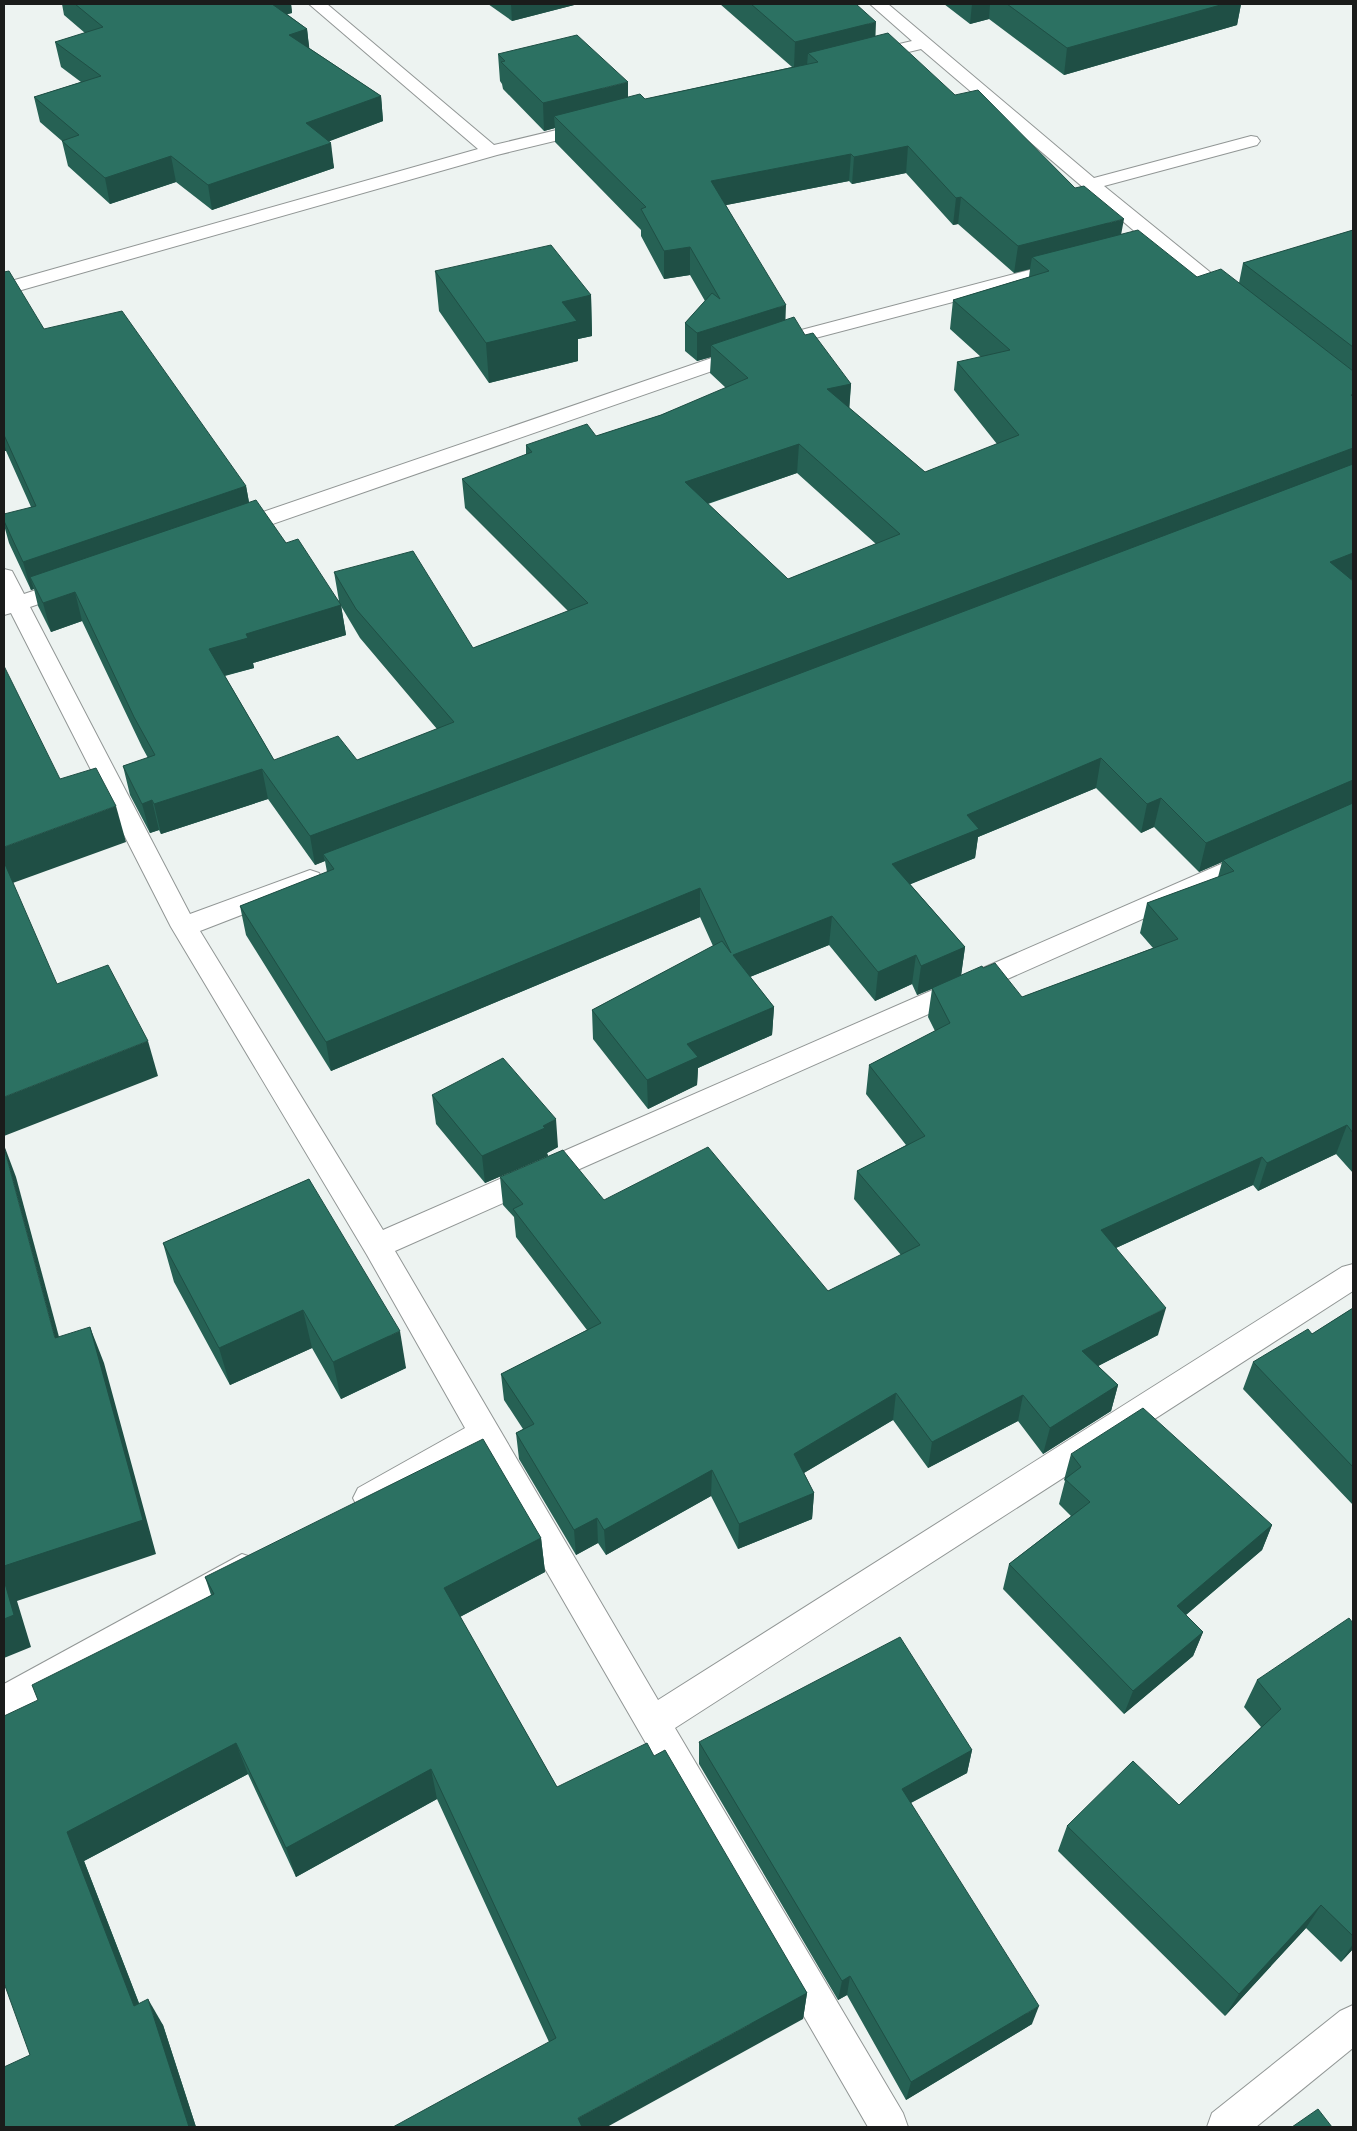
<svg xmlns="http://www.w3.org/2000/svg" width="1357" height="2131" font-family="Inter,sans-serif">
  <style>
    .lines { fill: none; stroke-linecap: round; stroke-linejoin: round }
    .street-casing { stroke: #919695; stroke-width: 2 }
    .street { fill: #fff; fill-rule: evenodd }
    .wall { fill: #266154; fill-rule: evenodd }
    .shaded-wall { fill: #1f4f45 }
    .building { fill: #2c7162; stroke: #1f4f45; fill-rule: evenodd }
  </style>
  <rect width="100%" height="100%" fill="#edf3f1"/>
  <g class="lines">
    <defs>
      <g id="street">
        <path d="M309,4H327L494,145L590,122L596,123L599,127L596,131L497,155L4,295V283L478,149Z"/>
        <path d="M870,4H888L1094,178L1251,136L1257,137L1260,141L1257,145L1104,186L1237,294L1240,298L1237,302H1223L1153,247L921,49L867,62L861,61L859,57L861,53L912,41Z"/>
        <path d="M1064,261L1071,263L1074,267L1071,271L781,347L241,535L233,537L225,535L222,530L225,525L767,339Z"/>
        <path d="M4,569L12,571L24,594L72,578L80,580L83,585L80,590L30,607L190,914L310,870L319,873L323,879L319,885L200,931L383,1230L1244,854L1253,851L1262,854L1266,860L1262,866L395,1251L658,1700L1342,1267L1353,1264V1291L675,1728L903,2113L908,2127H868L478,1453L380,1508L369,1512L358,1508L353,1498L358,1488L465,1428L367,1255L171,927L11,613L4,615Z"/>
        <path d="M242,1554L254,1558L258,1569L254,1580L16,1714L4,1718V1684Z"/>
        <path d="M1353,2005V2048L1256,2127H1207L1212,2113L1340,2011Z"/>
      </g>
    </defs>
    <!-- street casing -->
    <use href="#street" class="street-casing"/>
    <!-- street -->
    <use href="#street" class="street"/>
  </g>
  <!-- wall -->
  <g class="wall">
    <path d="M62,4H291L292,13L287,14L307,29L309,48L381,96L383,121L329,141L334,168L212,210L176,182L110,204L68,166L62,141L40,122L34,97L81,82L61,67L55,42L85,33L64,15Z"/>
    <path d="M488,4H578L512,21Z"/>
    <path d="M720,4H856L875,36L955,95L1121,234L1197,277L1239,283L1243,263L1353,230V579L1351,580L1353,581V1173L1336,1154L1258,1191L1253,1185L1116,1248L1158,1335L1098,1366L1118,1385L1111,1411L1043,1454L1018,1421L928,1468L893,1420L804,1473L814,1493L812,1519L738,1549L711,1496L606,1555L598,1543L576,1555L519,1459L516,1433L523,1429L504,1400L501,1374L587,1330L516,1237L514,1217L503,1205L500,1177L604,1200L828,1291L901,1255L854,1199L857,1171L906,1145L866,1094L869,1065L935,1031L928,1017L932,989L917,995L912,984L875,1001L829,945L750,977L774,1007L772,1035L698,1068L697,1085L648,1109L593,1039L592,1010L713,946L700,917L331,1071L246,935L240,906L327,872L325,861L315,865L268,799L161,834L159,830L150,833L130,795L123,766L148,758L142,747L82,621L51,632L38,606L34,589L31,590L9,543L4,525V521L31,507L6,451H4V272L44,329L246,486L249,502L339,601L334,572L473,648L568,611L465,508L462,479L526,455V445L596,436L661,415L726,388L710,373L711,357L697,361L685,351V323L705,301L690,275L664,279L641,236V230L555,142V128L544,131L503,89L502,84L500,81L498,54L628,97L645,99L792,67ZM906,173L953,225L958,224L1014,273L1030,269L1029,277L953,300L950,329L981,357L957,362L954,390L997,444L925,472L849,408L851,384L805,335L785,320L726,205L849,181L852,184ZM797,473L876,544L788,579L708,504ZM341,606L360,638L437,729L357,760H274L225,676L254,668L253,663L346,635ZM1096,788L1141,833L1154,827L1199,872L1222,862L1218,877L1147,903L1140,933L1153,948L1022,997L983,968L961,975L965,947L910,884L975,858L978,837Z"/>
    <path d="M944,4H1241L1237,25L1064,75L989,19L970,24Z"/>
    <path d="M435,271L591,295L592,336L578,339V361L489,383L439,311Z"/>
    <path d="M432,1095L558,1147L547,1153L548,1156L485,1183L436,1124Z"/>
    <path d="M309,1179L406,1368L341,1399L312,1348L230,1385L174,1282L163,1243Z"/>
    <path d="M1353,1308V1505L1243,1389L1253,1362L1312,1334Z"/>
    <path d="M1071,1454L1272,1525L1262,1550L1186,1615L1203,1632L1193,1656L1124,1714L1003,1589L1009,1564L1071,1516L1059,1504L1065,1481L1064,1480Z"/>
    <path d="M541,1538L545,1572L460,1617L557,1787L654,1756L807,1993L803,2019L549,2042L437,1799L296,1877L248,1774L84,1861L139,2003L163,2025L196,2127H4L30,2055L38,1700L211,1595L205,1577Z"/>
    <path d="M1353,1623V1949L1341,1962L1306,1928L1225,2016L1058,1851L1067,1826L1179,1805L1261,1727L1244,1707L1257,1680Z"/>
    <path d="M699,1742L972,1750L967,1773L911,1803L1032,2024L906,2100L847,1995L838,2000L699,1764Z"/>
  </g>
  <!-- shaded-wall -->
  <g class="shaded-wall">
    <path d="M262,4H291L292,13L264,20Z"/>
    <path d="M511,4H578L512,21Z"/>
    <path d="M972,4H990L989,19L970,24Z"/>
    <path d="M1224,4H1241L1237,25L1064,75L1067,48Z"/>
    <path d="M876,22L875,48L818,62L808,53L807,65L794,68L795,42Z"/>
    <path d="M307,29L310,54L289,35Z"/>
    <path d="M628,82V110L554,116L555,128L544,131L543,103Z"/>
    <path d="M381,96L383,121L309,149L306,123Z"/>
    <path d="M331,143L334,168L212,210L208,185Z"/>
    <path d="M908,146L906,173L852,184L854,157Z"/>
    <path d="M851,154L849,181L711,208V181Z"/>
    <path d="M171,156L176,182L110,204L105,178Z"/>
    <path d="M961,197L958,224L953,225L956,198Z"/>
    <path d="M1124,219L1119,246L1032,257L1030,269L1014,273L1018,246Z"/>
    <path d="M690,247V275L664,279V251Z"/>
    <path d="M591,295L592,336L578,339V361L489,383L486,343L562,302Z"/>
    <path d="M786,305L785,332L711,345V357L697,361V333Z"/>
    <path d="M851,384L849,413L827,389Z"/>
    <path d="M4,443L6,451H4Z"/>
    <path d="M799,444L797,473L685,511V482Z"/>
    <path d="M1353,448V474L323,854L325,861L315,865L310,836Z"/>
    <path d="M246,486L251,514L30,577L34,589L31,590L23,562Z"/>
    <path d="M1353,553V579L1321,591L1330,562Z"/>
    <path d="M75,592L82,621L51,632L43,603Z"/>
    <path d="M341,605L346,635L253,663L254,668L215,678L209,649L246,634Z"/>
    <path d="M1101,758L1096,788L978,837L975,858L889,893L892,864L967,815Z"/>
    <path d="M262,769L268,799L161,834L154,804Z"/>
    <path d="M1353,780V805L1223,860L1222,862L1199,872L1206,843Z"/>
    <path d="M1161,798L1154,827L1141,833L1147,804Z"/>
    <path d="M152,800L159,830L150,833L142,804Z"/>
    <path d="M116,806L126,842L10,884L4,867V847Z"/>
    <path d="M700,888V917L331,1071L326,1042Z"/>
    <path d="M832,916L829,945L732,984L733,955Z"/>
    <path d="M965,947L961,976L917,995L921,966Z"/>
    <path d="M916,955L912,984L875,1001L878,972Z"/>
    <path d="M774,1007L772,1035L698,1068L697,1085L648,1109L647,1080L687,1044Z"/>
    <path d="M148,1041L158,1076L4,1136V1097Z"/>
    <path d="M556,1119L558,1147L547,1153L548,1156L485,1183L482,1156Z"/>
    <path d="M1347,1125L1336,1154L1258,1191L1267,1163Z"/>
    <path d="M4,1145L16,1177L69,1374L55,1338L4,1147Z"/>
    <path d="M1262,1157L1253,1185L1094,1258L1101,1230Z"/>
    <path d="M1166,1308L1158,1335L1075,1378L1082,1351Z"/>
    <path d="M303,1310L312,1348L230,1385L219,1348Z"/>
    <path d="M90,1327L104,1363L156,1554L17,1601L31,1647L4,1658V1566Z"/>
    <path d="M400,1331L406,1368L341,1399L333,1362Z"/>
    <path d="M1118,1385L1111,1411L1043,1454L1050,1428Z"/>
    <path d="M896,1393L893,1420L792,1480L794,1454Z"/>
    <path d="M1023,1395L1018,1421L928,1468L932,1442Z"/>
    <path d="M712,1470L711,1496L606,1555L604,1530Z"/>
    <path d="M814,1493L812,1519L738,1549L739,1524Z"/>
    <path d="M597,1518L598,1543L576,1555L574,1530Z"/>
    <path d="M1272,1525L1262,1550L1168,1630L1177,1606Z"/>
    <path d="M541,1538L545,1572L450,1622L444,1588Z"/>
    <path d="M1203,1632L1193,1656L1124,1714L1133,1691Z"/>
    <path d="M236,1743L248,1774L84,1861L150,2032L134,2006L67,1832Z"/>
    <path d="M972,1750L967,1773L897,1810L902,1789Z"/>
    <path d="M431,1769L437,1799L296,1877L286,1848Z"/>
    <path d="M1321,1905L1306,1928L1225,2016L1239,1994Z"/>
    <path d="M1353,1944V1949L1341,1962Z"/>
    <path d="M850,1976L847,1995L838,2000L842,1981Z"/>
    <path d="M807,1993L803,2019L607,2127H579L578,2118Z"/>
    <path d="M148,1999L163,2025L196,2127H189Z"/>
    <path d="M1039,2006L1032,2024L906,2100L911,2082Z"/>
  </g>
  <!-- building -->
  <g class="building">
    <path d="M75,4H272L307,29L289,35L381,96L306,123L331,143L208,185L171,156L105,178L62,141L79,135L34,97L101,76L55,42L103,27Z"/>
    <path d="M751,4H856L876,22L795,42Z"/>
    <path d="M1007,4H1224L1067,48Z"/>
    <path d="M888,33L955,95L978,90L1075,188L1084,186L1124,219L1018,246L961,197L956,198L908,146L854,157L851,154L711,181L786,305L697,333L685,323L712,293L720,299L690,247L664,251L641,209L646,207L554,116L640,94L645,99L818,62L808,53Z"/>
    <path d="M577,35L628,82L543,103L501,62L505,61L498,54Z"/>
    <path d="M1138,230L1197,277L1221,269L1353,371V395H1351L1353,396V448L310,836L262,769L154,804L152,800L142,804L123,766L155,755L134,717L75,592L43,603L30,577L256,500L286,543L298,539L341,605L246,634L248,638L209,649L274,760L338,736L357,760L454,722L356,609L334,572L413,551L473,648L588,603L462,479L532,452L526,445L587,424L596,436L661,415L748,378L711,345L794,317L805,335L813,333L851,384L827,389L925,472L1019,435L957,362L1010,350L953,300L1049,271L1032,257ZM799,444L900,534L788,579L685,482Z"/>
    <path d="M1353,230V347L1243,263Z"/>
    <path d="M551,245L591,295L562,302L577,321L486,343L435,271Z"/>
    <path d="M9,271L44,329L122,311L246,486L23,562L4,521V514L36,506L4,435V272Z"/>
    <path d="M1353,464V553L1330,562L1353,581V780L1206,843L1161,798L1147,804L1101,758L967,815L979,829L892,864L965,947L921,966L916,955L878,972L832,916L733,955L774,1007L687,1044L698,1057L647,1080L592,1010L722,941L731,953L700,888L326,1042L240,906L334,869L323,854Z"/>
    <path d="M4,666L60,779L96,768L116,806L4,847Z"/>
    <path d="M1353,803V1133L1347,1125L1267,1163L1262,1157L1101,1230L1166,1308L1082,1351L1118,1385L1050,1428L1023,1395L932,1442L896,1393L794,1454L814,1493L739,1524L712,1470L604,1530L597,1518L574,1530L516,1433L534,1424L501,1374L601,1323L513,1209L523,1204L500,1177L563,1150L604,1200L708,1147L828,1291L920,1245L857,1171L925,1136L869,1065L950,1023L932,988L982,966L983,968L995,963L1022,997L1178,939L1147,903L1234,871L1223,860Z"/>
    <path d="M4,862L57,984L108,965L148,1041L4,1097Z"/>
    <path d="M503,1058L556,1119L543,1126L545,1128L482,1156L432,1095Z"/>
    <path d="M4,1147L55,1338L90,1327L143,1520L4,1566Z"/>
    <path d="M309,1179L400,1331L333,1362L303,1310L219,1348L163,1243Z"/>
    <path d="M1353,1308V1467L1253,1362L1308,1329L1312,1334Z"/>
    <path d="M1143,1408L1272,1525L1177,1606L1203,1632L1133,1691L1009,1564L1090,1502L1065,1479L1081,1467L1071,1454Z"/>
    <path d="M483,1439L541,1538L444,1588L557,1787L647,1743L654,1756L665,1750L807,1993L578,2118L582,2127H393L556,2038L431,1769L286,1848L236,1743L67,1832L134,2006L148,1999L189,2127H4V2067L30,2055L4,1983V1716L38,1700L32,1685L214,1594L205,1577Z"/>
    <path d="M4,1580L14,1615L4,1619Z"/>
    <path d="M1349,1618L1353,1623V1936L1321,1905L1239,1994L1067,1826L1133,1761L1179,1805L1281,1709L1257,1680Z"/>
    <path d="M900,1637L972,1750L902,1789L1039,2006L911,2082L850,1976L842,1981L699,1742Z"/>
    <path d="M1318,2109L1332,2127H1292Z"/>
  </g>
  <!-- border -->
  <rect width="1357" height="2131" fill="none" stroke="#1a1c1b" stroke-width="10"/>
</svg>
